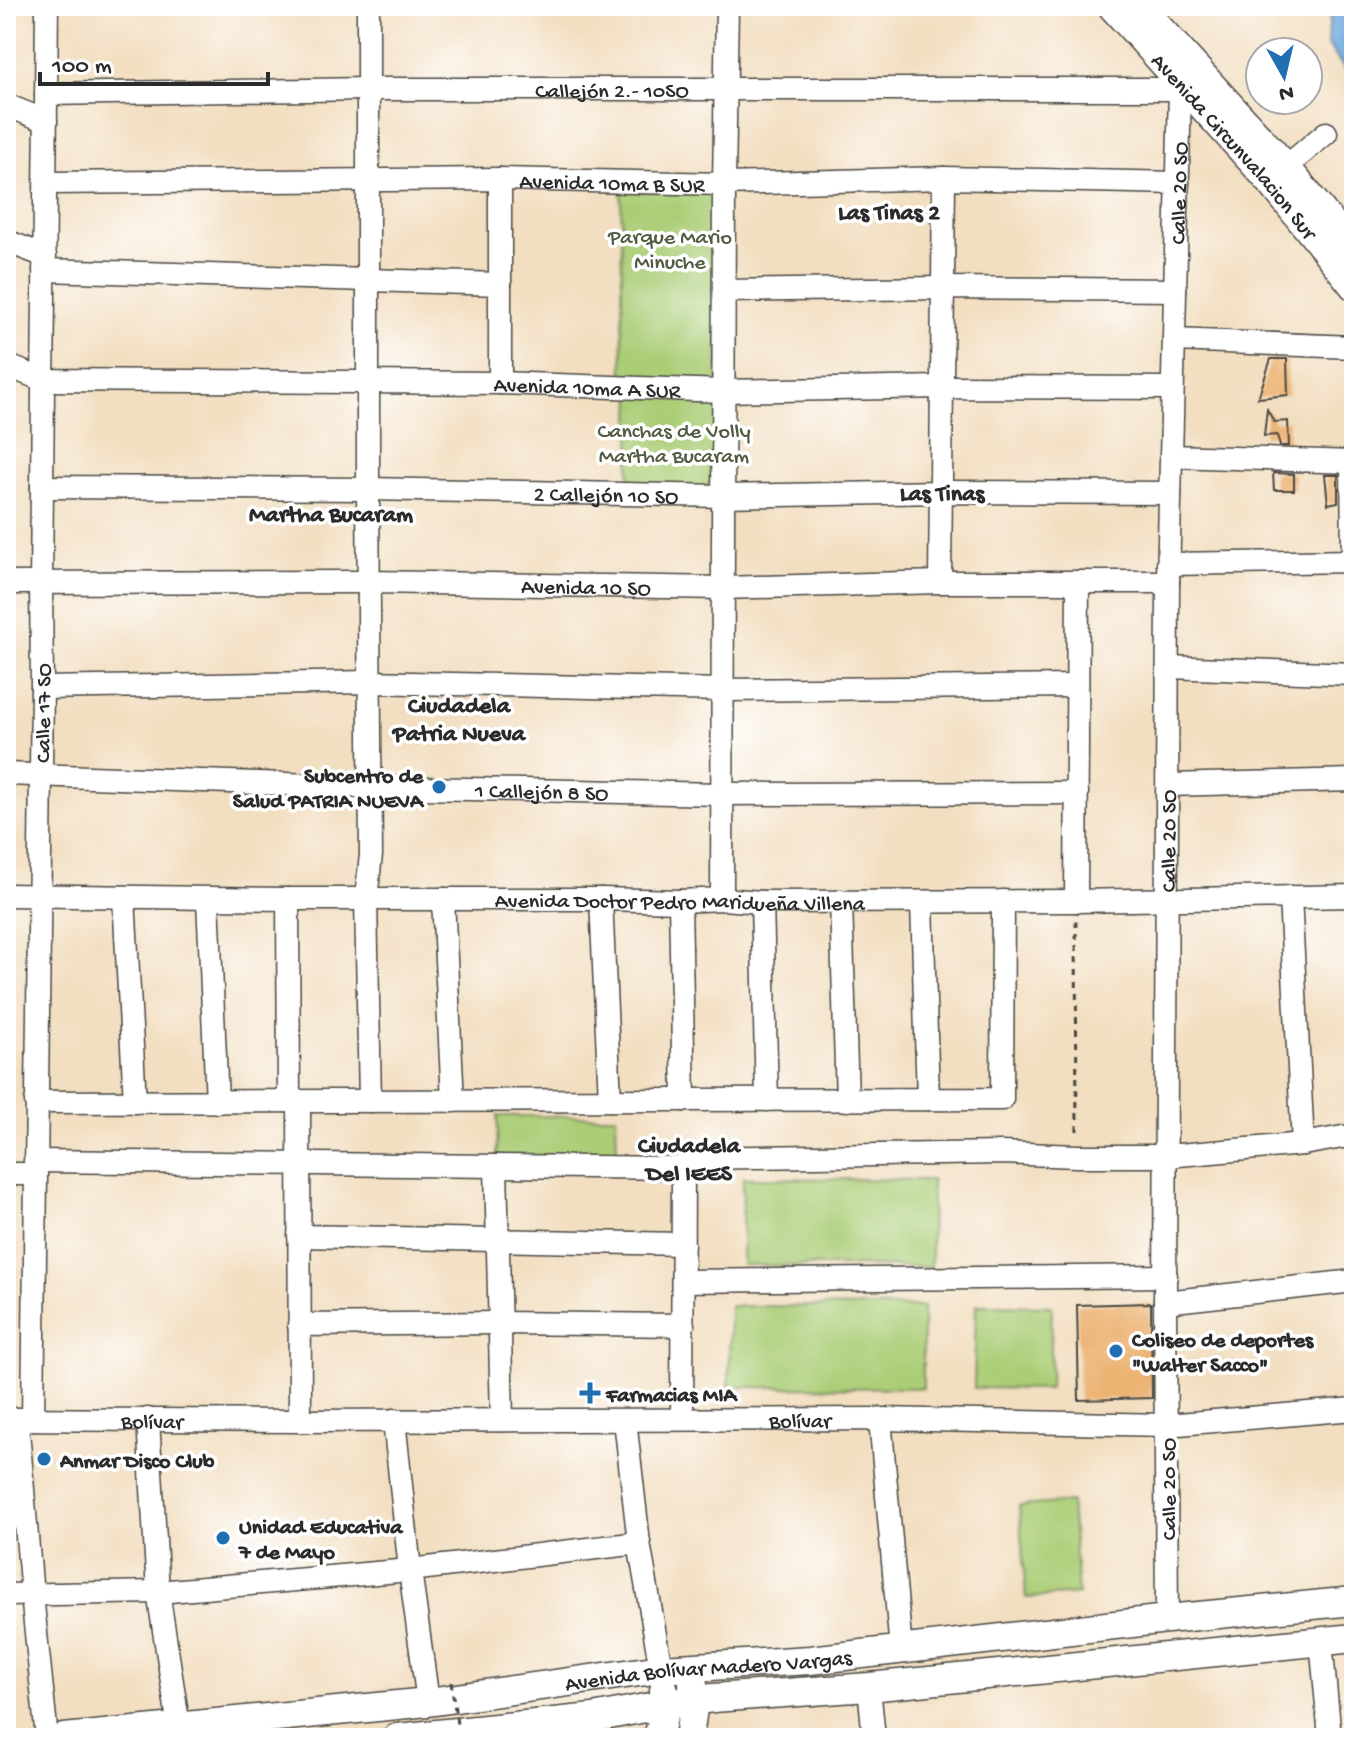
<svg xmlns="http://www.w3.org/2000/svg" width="1360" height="1744" font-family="'Gochi Hand',sans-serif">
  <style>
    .green { fill: #aacd76; stroke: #6a7c50; stroke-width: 2 }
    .water { fill: #6da8dd; stroke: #4c6a84; stroke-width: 2 }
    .building { fill: #ecb373 }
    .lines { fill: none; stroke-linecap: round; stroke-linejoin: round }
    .minor-casing { stroke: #494641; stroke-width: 25 }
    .major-casing { stroke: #494641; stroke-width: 31 }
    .path { stroke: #494641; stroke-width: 3; stroke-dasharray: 6 6; stroke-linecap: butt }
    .minor { stroke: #fff; stroke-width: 22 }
    .major { stroke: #fff; stroke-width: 28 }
    .path-bridge { stroke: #494641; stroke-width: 3; stroke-dasharray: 6 6; stroke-linecap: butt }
    .poi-dot { fill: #1f6fb2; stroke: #fff; stroke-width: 3 }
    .labels { text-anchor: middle; stroke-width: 7; stroke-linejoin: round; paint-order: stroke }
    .street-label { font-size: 22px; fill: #2b2b2b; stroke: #fff }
    .park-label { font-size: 22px; fill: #515c42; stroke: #fff }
    .poi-label { font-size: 22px; font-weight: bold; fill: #2b2b2b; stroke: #fff; text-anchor: start }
    .neighbourhood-label { font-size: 24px; font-weight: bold; fill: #2b2b2b; stroke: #fff }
  </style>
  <rect width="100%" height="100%" fill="#fff"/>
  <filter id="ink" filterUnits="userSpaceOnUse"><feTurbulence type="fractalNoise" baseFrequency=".0125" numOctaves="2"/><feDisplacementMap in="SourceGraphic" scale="16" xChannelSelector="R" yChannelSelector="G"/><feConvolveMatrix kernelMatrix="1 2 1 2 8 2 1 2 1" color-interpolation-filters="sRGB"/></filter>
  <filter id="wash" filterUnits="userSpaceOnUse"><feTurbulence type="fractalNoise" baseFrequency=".006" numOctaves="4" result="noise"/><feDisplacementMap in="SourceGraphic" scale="32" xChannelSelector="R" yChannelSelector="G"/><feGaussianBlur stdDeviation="1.8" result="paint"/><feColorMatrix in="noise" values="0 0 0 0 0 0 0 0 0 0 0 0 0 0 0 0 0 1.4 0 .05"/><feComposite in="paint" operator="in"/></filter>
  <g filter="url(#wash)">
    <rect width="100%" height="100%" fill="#f2dec0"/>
    <!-- green -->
    <g class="green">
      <path d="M621,191H717L718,384L623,380Z"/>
      <path d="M632,392L717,396V489L629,488Z"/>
      <path d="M498,1116H616L617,1159L497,1156Z"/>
      <path d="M743,1178L932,1180L931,1267L742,1265Z"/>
      <path d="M976,1305L1052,1306L1050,1389L974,1388Z"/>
      <path d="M730,1306L923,1307V1388L729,1387Z"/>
      <path d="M1071,1502L1078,1594L1026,1598L1019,1506Z"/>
    </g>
    <!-- water -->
    <path class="water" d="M1332,6H1354V83L1328,45L1329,25Z"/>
    <g id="blocks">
      <!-- building -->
      <g class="building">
        <path d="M1271,359H1287L1288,395L1258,398Z"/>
        <path d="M1267,409L1274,422L1288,421L1289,446H1280L1277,435L1264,436Z"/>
        <path d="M1273,473L1294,474V490H1274Z"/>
        <path d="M1325,475H1338V502L1328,504Z"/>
        <path d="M1151,1303L1152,1398L1079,1400L1077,1305Z"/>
      </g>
    </g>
  </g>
  <g filter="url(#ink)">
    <use href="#blocks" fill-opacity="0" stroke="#494641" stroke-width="2"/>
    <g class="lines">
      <defs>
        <g id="minor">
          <path d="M368,6V489L371,855L366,899L370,1101"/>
          <path id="s1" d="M46,94L368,89H1180"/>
          <path d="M6,105L46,121"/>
          <path d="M1286,167L1326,133"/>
          <path id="s2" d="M46,183L500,179L724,184L944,178L1178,183"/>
          <path d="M6,241L45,256"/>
          <path d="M44,270L500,284"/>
          <path d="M724,291L943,288L1175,290"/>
          <path d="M1174,340L1354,347"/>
          <path id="s3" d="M6,365L43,380L500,383L724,391L943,387L1172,388"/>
          <path d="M500,383V179"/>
          <path d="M1171,456L1354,462"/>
          <path d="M1352,462L1353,561"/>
          <path id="s4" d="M42,487L368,489L723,496L942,492L1170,493"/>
          <path d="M1168,564L1354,561"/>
          <path d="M940,582L944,178"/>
          <path id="s5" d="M6,583L369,582L723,588L940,582H1168"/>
          <path d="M1168,667L1354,674"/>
          <path d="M42,688L369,682L723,690L1077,686"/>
          <path id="s6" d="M6,774L370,787L722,794L1077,793"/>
          <path d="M1168,785L1354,780"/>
          <path id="s7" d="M6,895L288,899H601L680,901L722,899L762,902L1076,901L1354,896"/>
          <path d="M124,897L135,1102"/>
          <path d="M1290,897L1303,1144"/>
          <path d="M208,899L217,1102"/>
          <path d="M288,899L289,1101"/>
          <path d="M443,899L453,1101"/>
          <path d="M601,899L610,1100"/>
          <path d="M722,899L724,184L727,6"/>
          <path d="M680,901L684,1100"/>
          <path d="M841,901L847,1100"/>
          <path d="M1076,901L1078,582"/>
          <path d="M762,902L767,1100"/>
          <path d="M922,902L928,1099"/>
          <path d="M299,1101L300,1421"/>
          <path d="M36,1102L1002,1099L1003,901"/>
          <path d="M35,1161L683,1168"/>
          <path d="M496,1166L502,1420"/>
          <path d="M6,1174H35"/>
          <path d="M299,1236L683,1244"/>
          <path d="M683,1281L1166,1276"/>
          <path d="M1165,1302L1354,1281"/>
          <path d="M299,1325L499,1323L683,1325"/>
          <path id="s8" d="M6,1419L300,1421L880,1419L1167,1425L1354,1409"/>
          <path d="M17,1419L32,1595L47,1738"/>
          <path id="s9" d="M33,1419L42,688L41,583L47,6"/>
          <path d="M148,1419L158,1592L179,1727"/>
          <path d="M682,1419L683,1168L689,1158L1002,1153L1077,1156H1167L1303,1144L1354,1135"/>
          <path d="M880,1419L901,1650"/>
          <path d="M394,1420L410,1570L428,1702"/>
          <path d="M625,1420L639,1543L661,1669"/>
          <path d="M6,1595L158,1592L410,1570L639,1543"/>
          <path id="s10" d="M1167,1619L1165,1302L1168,582L1180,89L1190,76"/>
          <path d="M1321,1641L1330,1738"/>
          <path d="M869,1687L874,1738"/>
          <path d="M586,1738L593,1718"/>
        </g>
        <g id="major">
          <path id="s11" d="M1112,6L1270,181L1354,286"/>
          <path d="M1139,6L1286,167L1354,251"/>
          <path id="s12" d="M64,1738L428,1702L661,1669L810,1660L1167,1619L1354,1601"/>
          <path d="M397,1738L593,1718L666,1704L713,1698L869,1687L1354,1638"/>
          <path d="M658,1738L666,1704L664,1690"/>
          <path d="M689,1738L694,1701L693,1684"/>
        </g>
      </defs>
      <!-- minor casing -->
      <use href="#minor" class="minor-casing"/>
      <!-- major casing -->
      <use href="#major" class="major-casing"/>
      <!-- path -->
      <path class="path" d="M1076,921L1077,1137"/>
      <!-- minor -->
      <use href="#minor" class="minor"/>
      <!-- major -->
      <use href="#major" class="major"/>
      <!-- path-bridge -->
      <path class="path-bridge" d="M451,1682L459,1738"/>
    </g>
  </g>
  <!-- markers -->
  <g class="poi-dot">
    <circle cx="439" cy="787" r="8"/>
    <circle cx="1116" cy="1351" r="8"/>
    <path d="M586 1381h8v8h8v8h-8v8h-8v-8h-8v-8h8z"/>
    <circle cx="44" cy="1459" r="8"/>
    <circle cx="223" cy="1538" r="8"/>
  </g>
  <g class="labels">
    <!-- street labels -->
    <g class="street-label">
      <text dy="8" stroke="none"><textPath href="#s1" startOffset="566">Callejón 2.- 10SO</textPath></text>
      <text dy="8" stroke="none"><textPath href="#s11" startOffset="186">Avenida Circunvalacion Sur</textPath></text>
      <text dy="8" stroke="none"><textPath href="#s2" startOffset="566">Avenida 10ma B SUR</textPath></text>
      <text dy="8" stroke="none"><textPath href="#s10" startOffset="1426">Calle 20 SO</textPath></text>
      <text dy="8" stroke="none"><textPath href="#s3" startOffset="584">Avenida 10ma A SUR</textPath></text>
      <text dy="8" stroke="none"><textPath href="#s4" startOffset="564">2 Callejón 10 SO</textPath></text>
      <text dy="8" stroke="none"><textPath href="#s5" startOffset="580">Avenida 10 SO</textPath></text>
      <text dy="8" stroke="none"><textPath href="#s9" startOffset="706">Calle 17 SO</textPath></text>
      <text dy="8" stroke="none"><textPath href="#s6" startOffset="536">1 Callejón 8 SO</textPath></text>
      <text dy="8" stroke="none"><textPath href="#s10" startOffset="778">Calle 20 SO</textPath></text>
      <text dy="8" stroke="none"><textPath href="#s7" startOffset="674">Avenida Doctor Pedro Maridueña Villena</textPath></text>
      <text dy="8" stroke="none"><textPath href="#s8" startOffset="794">Bolívar</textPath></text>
      <text dy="8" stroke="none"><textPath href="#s8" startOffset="146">Bolívar</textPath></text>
      <text transform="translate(1167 1489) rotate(-90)" y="8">Calle 20 SO</text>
      <text dy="8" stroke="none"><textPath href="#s12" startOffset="648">Avenida Bolívar Madero Vargas</textPath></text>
    </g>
    <!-- park labels -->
    <g class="park-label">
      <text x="670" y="243">Parque Mario<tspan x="670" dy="25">Minuche</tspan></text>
      <text x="674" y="437">Canchas de Volly<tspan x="674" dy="25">Martha Bucaram</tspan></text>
    </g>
    <!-- poi labels -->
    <g class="poi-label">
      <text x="423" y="782" text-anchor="end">Subcentro de<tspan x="423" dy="25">Salud PATRIA NUEVA</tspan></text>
      <text x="1132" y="1346">Coliseo de deportes<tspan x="1132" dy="25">"Walter Sacco"</tspan></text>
      <text x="606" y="1401">Farmacias MIA</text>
      <text x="60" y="1467">Anmar Disco Club</text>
      <text x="239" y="1533">Unidad Educativa<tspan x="239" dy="25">7 de Mayo</tspan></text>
    </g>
    <!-- neighbourhood labels -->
    <g class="neighbourhood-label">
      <text x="889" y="219">Las Tinas 2</text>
      <text x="942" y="500">Las Tinas</text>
      <text x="331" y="521">Martha Bucaram</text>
      <text x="459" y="712">Ciudadela<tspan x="459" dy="28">Patria Nueva</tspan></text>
      <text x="689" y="1152">Ciudadela<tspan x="689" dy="28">Del IEES</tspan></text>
    </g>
  </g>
  <!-- margin -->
  <rect width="1360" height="1744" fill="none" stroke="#fff" stroke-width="32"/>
  <!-- north arrow -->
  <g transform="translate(1284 76) rotate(172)"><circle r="38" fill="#ffffff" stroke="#aaaaaa" stroke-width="2"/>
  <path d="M0-6L14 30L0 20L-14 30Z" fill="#1f6fb2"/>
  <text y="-12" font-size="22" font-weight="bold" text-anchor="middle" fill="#2b2b2b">N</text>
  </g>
  <!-- scale -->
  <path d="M40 72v12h228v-12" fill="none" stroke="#2b2b2b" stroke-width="4"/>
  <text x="52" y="72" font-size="24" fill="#2b2b2b" stroke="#ffffff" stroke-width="6" paint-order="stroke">100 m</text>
</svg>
